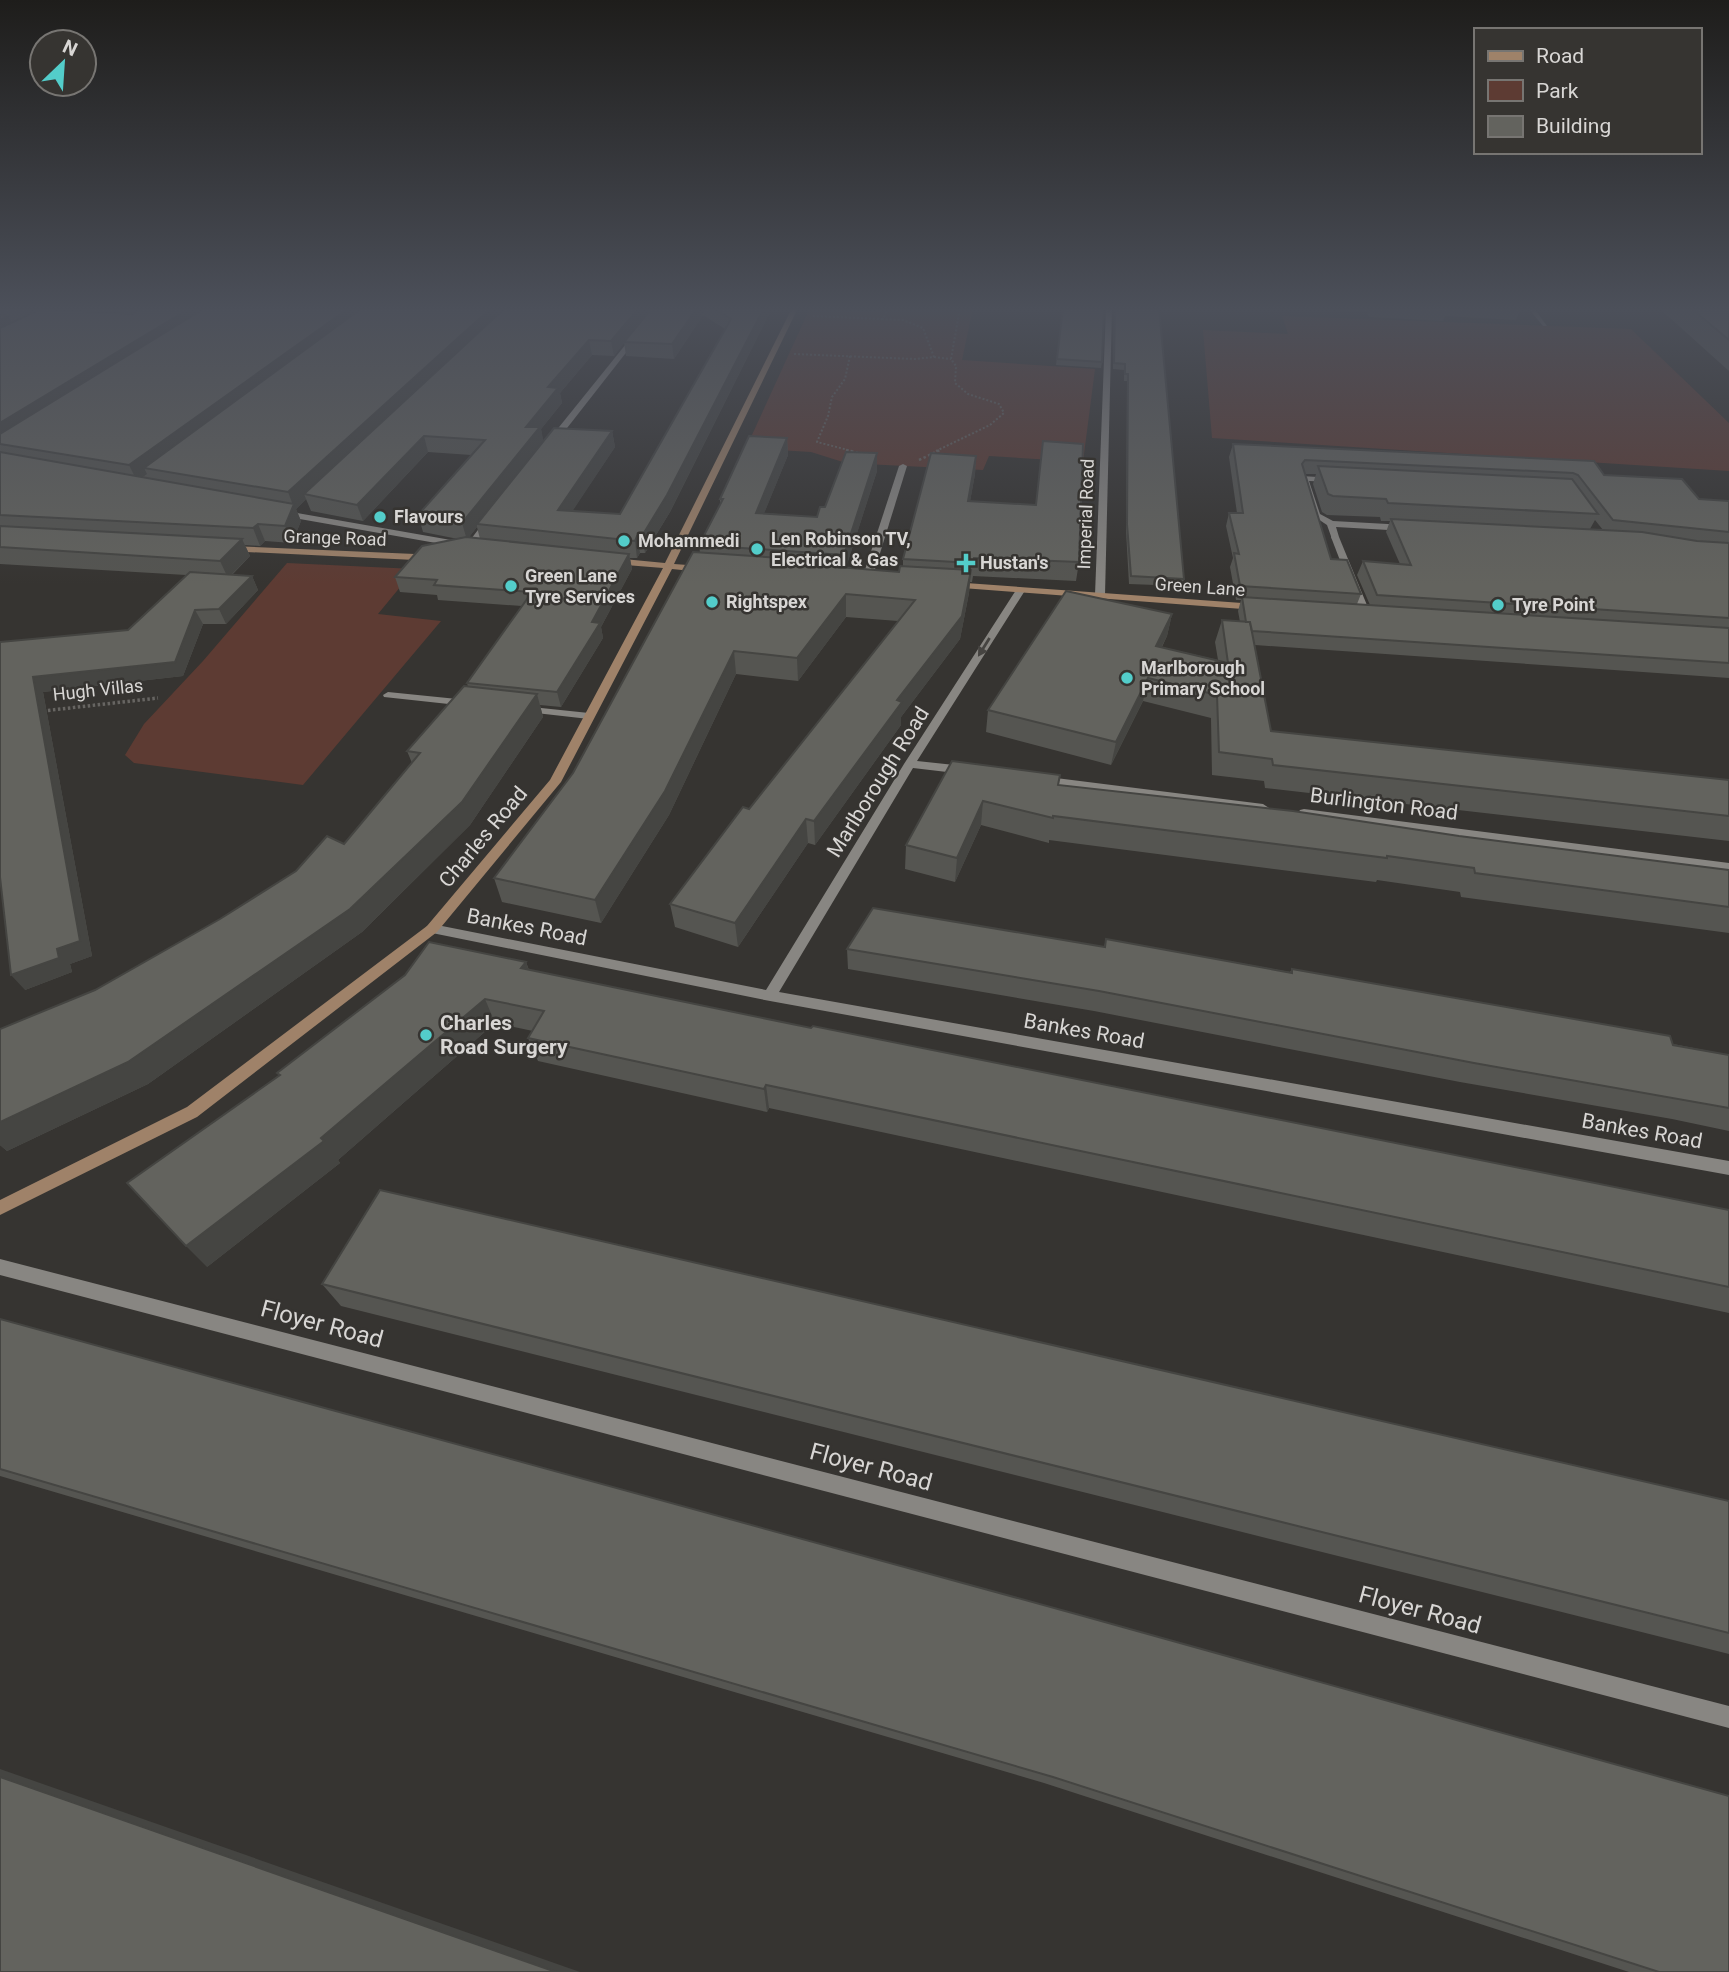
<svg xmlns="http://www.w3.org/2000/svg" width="1729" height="1972" font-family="Roboto,sans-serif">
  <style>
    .green { fill: #5d3b33 }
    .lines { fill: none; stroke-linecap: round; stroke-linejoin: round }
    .path-far2 { stroke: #676562; stroke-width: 2; stroke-dasharray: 2 2; stroke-linecap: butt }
    .path-far1 { stroke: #676562; stroke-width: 2.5; stroke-dasharray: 2.5 2.5; stroke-linecap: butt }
    .path { stroke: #676562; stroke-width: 3.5; stroke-dasharray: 2.5 2.5; stroke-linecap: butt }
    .lane { fill: #888682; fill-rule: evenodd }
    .street { fill: #888682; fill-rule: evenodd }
    .secondary { fill: #9f8269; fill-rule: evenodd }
    .wall { fill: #555551; fill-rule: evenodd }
    .shaded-wall { fill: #454542 }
    .building { fill: #63635e; stroke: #454542; stroke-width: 2 }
    .oneway { fill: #464441 }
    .poi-dot { fill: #53cdca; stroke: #363431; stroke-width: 2.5 }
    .labels { text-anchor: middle; stroke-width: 5; stroke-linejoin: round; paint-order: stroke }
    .far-street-label { font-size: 18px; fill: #d8d6d4; stroke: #363431 }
    .far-poi-label { font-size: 18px; font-weight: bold; fill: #d8d6d4; stroke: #363431; text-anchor: start }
    .street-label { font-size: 21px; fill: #d8d6d4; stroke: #363431 }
    .poi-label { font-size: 21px; font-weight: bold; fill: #d8d6d4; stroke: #363431; text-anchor: start }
    .near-street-label { font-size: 24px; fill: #d8d6d4; stroke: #363431 }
  </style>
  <rect width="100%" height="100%" fill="#363431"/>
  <!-- green -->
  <g class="green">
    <path d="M810,308L874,312L876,308H973L962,360L1095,369L1083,462L989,456L983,470L846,463L811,452L746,448Z"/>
    <path d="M1282,316L1631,329L1729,423V471L1212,438L1203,330L1288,334Z"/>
    <path d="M287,563L415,569L378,614L441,621L303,785L134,763L125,755L144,724L203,661Z"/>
  </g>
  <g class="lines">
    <!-- path-far2 -->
    <g class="path-far2">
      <path d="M813,316L883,319L888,308"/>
      <path d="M794,354L915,359L934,357L923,328L903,320L883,319"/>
      <path d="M850,356L845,379L832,397L828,416L817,442L852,451"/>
      <path d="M934,357L951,359"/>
      <path d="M936,451L990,425L1004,413L999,404L968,394L955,383L956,366L951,359L960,308"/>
    </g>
    <!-- path-far1 -->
    <g class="path-far1">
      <path d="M846,450L858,453"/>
      <path d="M919,460L940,450"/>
    </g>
    <!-- path -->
    <path class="path" d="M43,711L158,698"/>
    <!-- lane -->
    <g class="lane">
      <path d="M1528,308H1534L1547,326H1543Z"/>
      <path d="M1301,476L1335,478L1336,480L1332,482L1309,481L1320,514L1333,521L1406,525L1410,528L1406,531L1336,527L1339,537L1332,539L1327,525L1312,515Z"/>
      <path d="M388,692L467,700L472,703L467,706L384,697L383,695Z"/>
      <path d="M522,706L589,713L594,716L589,719L518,711V707Z"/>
    </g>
    <!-- street -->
    <g class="street">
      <path d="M655,308H661L553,446H547V442Z"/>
      <path d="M1106,308H1112L1105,595L1100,598L1095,595Z"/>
      <path d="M903,464L907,466L872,579L864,581L862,579L899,466Z"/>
      <path d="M280,510L468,543L487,518L494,520L473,548L470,549L277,515V511Z"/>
      <path d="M1332,535L1339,537L1371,615L1369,617L1361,615L1331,537Z"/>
      <path d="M1018,587L1026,589L917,761L964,766L970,770L964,774L913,768L779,992L1729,1161V1175L770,1001L427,932L425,929L427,926L432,924L766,990L904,764Z"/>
      <path d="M1040,776L1263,804L1269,808L1263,812L1036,783L1034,780Z"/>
      <path d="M1304,809L1729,863V871L1300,816L1298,813L1300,810Z"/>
      <path d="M0,1259L1729,1706V1728L0,1275Z"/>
    </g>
    <!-- secondary -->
    <g class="secondary">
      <path d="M792,308H798L674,564L701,566L706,569L701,572L672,569L561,782L437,932L197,1117L0,1215V1200L187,1107L427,926L550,780L663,568L613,564L608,561L613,558L665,563Z"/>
      <path d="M230,546L415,554L430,551L435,554L415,560L227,551V547Z"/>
      <path d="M952,582L1256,604L1261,607L1256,610L949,587V583Z"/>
    </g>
  </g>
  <!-- wall -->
  <g class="wall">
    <path d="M0,308H772L670,512L645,553H640L637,558H630L632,569L601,627L603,638L561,707L540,705L543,717L470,825L362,932L148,1084L7,1151L0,1145V1029L95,990L220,919L344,844L412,763L407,751L468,687L467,683L522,606L438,600L437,595L400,592L395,577L458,539L423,532L418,515L471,455L428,452L363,521L311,511L306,499L296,509L301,521L292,543L265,541L260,546L245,545L250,556L232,575L252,576L258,590L226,624H203L183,676L43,692L92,956L70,964L72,972L25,990L0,642L128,630L186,575L0,564ZM703,315L725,329L620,514L572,511L615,447L612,431L543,442L541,429L562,403L560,393L592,355L614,356L624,342L626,356L674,359ZM477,527L480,539L469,537Z"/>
    <path d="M800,308H839L838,309Z"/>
    <path d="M1063,308L1102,362L1101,368L1056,365Z"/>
    <path d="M1114,308H1159L1184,579L1182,586L1129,584L1126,531L1127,381H1124V370L1113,369Z"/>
    <path d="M1273,308H1521L1516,320L1445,316L1443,321L1369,317L1367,312Z"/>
    <path d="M1659,308H1729V371Z"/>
    <path d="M787,438L788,455L764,513L817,517L877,453V471L846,567L899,572L903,566V559L976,456L975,474L970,501L1079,562L1076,581L973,576L972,582H970L969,593L960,639L901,717V725L815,845L808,843L738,947L675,927L670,904L749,809L898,621L846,617L798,681L736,674L669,815L601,923L502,902L494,878L573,773L700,553L699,545L720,504V499Z"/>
    <path d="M1233,444L1604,475L1699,499L1729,501V678L1255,645L1271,731L1729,780V841L1265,788L1264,781L1212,775L1211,718L1143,701L1111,765L986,732L988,710L1172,614L1167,636L1162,647L1218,660L1215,642L1222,620L1240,622L1238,611L1241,600H1236L1230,567L1233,558L1226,526L1229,513H1237L1229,457ZM1305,474H1316L1313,484L1322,512L1327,515L1380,517L1381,521H1390L1386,532L1400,564L1363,561L1357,575L1370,605L1357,604L1361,594L1331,559ZM1595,520L1603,530L1590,529Z"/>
    <path d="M952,761L1058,785L1729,870V933L1461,897L1460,892L1377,880L1376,882L1049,840V843L981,825L955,882L905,869L906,845Z"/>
    <path d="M1106,939L1290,972L1292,969L1729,1055V1131L1672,1119L1460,1082L1094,1011L848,969L847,949L1104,947Z"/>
    <path d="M526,962L529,970L811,1028L1729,1210V1313L769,1108L767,1112L538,1061L528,1038L533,1031L495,1023L338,1160L340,1163L207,1267L279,1075L277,1073Z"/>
    <path d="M322,1284L1729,1501V1654L341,1306Z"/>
    <path d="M0,1319L1729,1972H1629L1044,1783L0,1476Z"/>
  </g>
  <!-- shaded-wall -->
  <g class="shaded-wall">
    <path d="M25,308H58L32,321Z"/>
    <path d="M132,308H157L137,319Z"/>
    <path d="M190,308H218L0,444V423Z"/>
    <path d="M349,308H373L144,468L147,474L137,481L129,465Z"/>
    <path d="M491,308H510L304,494L306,499L296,509L301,521L292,543L285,526L293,505L288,492Z"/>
    <path d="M639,308H652L614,356L611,341Z"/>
    <path d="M697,308H703V315L674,359L672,344Z"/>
    <path d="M764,308H772L670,512L645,553L642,536Z"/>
    <path d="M8,316L16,330L0,338V320Z"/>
    <path d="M589,340L592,355L560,393L562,403L541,429L544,443L477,524V527L467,540L462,523L526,427L548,387Z"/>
    <path d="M612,431L615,447L562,527L558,510Z"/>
    <path d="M424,436L428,452L363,521L357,505Z"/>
    <path d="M787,438L788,455L757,531L756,513Z"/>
    <path d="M877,453V471L844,574V555Z"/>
    <path d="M976,456L975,474L967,519L968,501Z"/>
    <path d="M258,524L265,541L260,546L253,528Z"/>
    <path d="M637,536L640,553L637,558L635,541Z"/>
    <path d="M242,539L250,556L228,578L220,561Z"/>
    <path d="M629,554L632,569L601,627L603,638L561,707L557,692L592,622Z"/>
    <path d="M971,570L969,593L960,639L901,717V725L815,845L814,821L897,700Z"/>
    <path d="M252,576L258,590L226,624L219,609Z"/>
    <path d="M846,594V617L798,681L797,658Z"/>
    <path d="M195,610L203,624L183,676L43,692L92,956L70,964L72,972L25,990L11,975L57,949L33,677Z"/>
    <path d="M1172,614L1167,636L1151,668L1156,646Z"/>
    <path d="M734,651L736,674L669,815L601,923L595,900Z"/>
    <path d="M1148,678L1143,701L1111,765L1116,742Z"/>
    <path d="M537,694L543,717L470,825L362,932L148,1084L7,1151L0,1145V1122Z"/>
    <path d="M983,801L981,825L955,882L957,858Z"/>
    <path d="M806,819L808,843L738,947L735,923Z"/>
    <path d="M526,962L534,986L521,968Z"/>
    <path d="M485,999L495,1023L338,1160L340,1163L207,1267L186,1246L321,1138Z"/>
    <path d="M766,1085L769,1108L767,1112L764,1089Z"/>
    <path d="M0,1769L580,1972H556L0,1777Z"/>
  </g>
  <!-- building -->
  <g class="building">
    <path d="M143,308H190L0,423V328L41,309L132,314Z"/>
    <path d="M205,308H349L129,465L0,444V434Z"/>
    <path d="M362,308H491L288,492L144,468Z"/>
    <path d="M505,308H639L611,341L589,340L548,387L558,388L526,427H540L462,523L418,515L485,440L424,436L357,505L304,494Z"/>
    <path d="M652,308H697L672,344L624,342Z"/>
    <path d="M713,308H764L667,495L642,536H637L635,541L477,524L554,428L612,431L558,510L620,514L731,319Z"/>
    <path d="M1063,308H1104L1102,362L1057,359Z"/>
    <path d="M1115,308H1159L1184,579L1131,576L1127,524L1128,374H1125V364L1114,363Z"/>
    <path d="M1422,308H1447L1448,309Z"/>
    <path d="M1691,308H1729V340Z"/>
    <path d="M0,315L8,316L0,320Z"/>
    <path d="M749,436L787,438L756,513L817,517L820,507H825L846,452L877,453L844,555L699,545L723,499H720Z"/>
    <path d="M1043,441L1083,444L1079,562L974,558L973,563L903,559L931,453L976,456L968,501L1036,505Z"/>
    <path d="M1233,444L1594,461L1604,475L1682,479L1699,499L1729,501V532L1613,520L1578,475L1573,473L1305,460L1302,464L1331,559L1347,560L1361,594L1240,586L1234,553L1239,554L1229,513H1243Z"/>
    <path d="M0,452L294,504L285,526L258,524L253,528L0,515Z"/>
    <path d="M1318,466L1572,479L1598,514L1388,503L1386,499L1333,496L1328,494Z"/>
    <path d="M1391,519L1642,532L1697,541L1729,543V618L1377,595L1363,561L1411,565Z"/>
    <path d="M0,526L242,539L220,561L0,547Z"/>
    <path d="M466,537L629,554L592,622L600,623L557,692L467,683L532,592L434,585L437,580L395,577L422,546Z"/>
    <path d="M693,552L841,562L839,567L899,572L900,566L971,570L962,616L897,700L902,702L814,821L806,819L735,923L670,904L743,807L749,809L915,600L846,594L797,658L734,651L665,791L595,900L494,878L573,773Z"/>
    <path d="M190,572L252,576L219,609L195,610L175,662L33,677L80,941L57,949L59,958L11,975L0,877V642L128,630Z"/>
    <path d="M1066,591L1172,614L1156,646L1228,663L1222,620L1250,622L1271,731L1729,780V816L1273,765L1272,759L1219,752L1217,695L1148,678L1116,742L988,710Z"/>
    <path d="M1242,597L1729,628V663L1252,631L1250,622H1246Z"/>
    <path d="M464,686L537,694L462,802L350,909L128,1062L0,1122V1029L95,990L220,919L296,871L327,836L344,844L420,753L407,751Z"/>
    <path d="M952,761L1060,775L1058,785L1293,811L1459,836L1729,870V907L1475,873L1474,868L1387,856V858L1053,816V818L983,801L957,858L906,845Z"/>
    <path d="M873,908L1105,947L1106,939L1292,973V969L1670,1036L1673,1045L1729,1055V1108L1474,1063L1099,991L847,949Z"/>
    <path d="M429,942L526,962L521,968L811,1028L813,1026L1729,1210V1287L766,1085L764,1089L528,1038L544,1011L485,999L321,1138L324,1141L186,1246L127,1183L280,1075L277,1073L405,975Z"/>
    <path d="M380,1190L1729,1501V1633L322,1284Z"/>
    <path d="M0,1319L1076,1614L1729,1796V1972H1659L1053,1777L0,1469Z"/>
    <path d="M0,1777L556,1972H0Z"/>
  </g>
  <!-- one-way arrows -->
  <defs><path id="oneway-solid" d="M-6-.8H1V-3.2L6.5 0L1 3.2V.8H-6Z" transform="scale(1.75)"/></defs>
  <use class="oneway" href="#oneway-solid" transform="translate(984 647) rotate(122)"/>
  <!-- sky -->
  <linearGradient id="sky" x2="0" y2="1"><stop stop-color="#1e1d1b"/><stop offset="0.53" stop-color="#4c505a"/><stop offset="1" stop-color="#4c505a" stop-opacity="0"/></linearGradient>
  <rect width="1729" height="584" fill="url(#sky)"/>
  <!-- markers -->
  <g class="poi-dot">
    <circle cx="380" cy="517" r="7"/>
    <circle cx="624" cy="541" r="7"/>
    <circle cx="757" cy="549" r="7"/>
    <path d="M962.5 552.5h7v7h7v7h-7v7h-7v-7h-7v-7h7z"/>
    <circle cx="511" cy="586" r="7"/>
    <circle cx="712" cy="602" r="7"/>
    <circle cx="1498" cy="605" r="7"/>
    <circle cx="1127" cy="678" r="7"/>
    <circle cx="426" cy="1035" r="7"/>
  </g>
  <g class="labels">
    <!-- far-street labels -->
    <g class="far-street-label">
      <text transform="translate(1086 514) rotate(-88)" y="6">Imperial Road</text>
      <text transform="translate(335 538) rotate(2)" y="6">Grange Road</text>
      <text transform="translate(1200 587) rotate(4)" y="6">Green Lane</text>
      <text transform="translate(98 690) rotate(-6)" y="6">Hugh Villas</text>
    </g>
    <!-- far-poi labels -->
    <g class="far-poi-label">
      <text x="394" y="523">Flavours</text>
      <text x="771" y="545">Len Robinson TV,<tspan x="771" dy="21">Electrical &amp; Gas</tspan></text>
      <text x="638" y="547">Mohammedi</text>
      <text x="980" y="569">Hustan's</text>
      <text x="525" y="582">Green Lane<tspan x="525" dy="21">Tyre Services</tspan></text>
      <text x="726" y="608">Rightspex</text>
      <text x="1512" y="611">Tyre Point</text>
      <text x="1141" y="674">Marlborough<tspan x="1141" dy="21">Primary School</tspan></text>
    </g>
    <!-- street labels -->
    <g class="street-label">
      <text transform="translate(878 782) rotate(-58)" y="7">Marlborough Road</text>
      <text transform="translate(1384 804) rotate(7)" y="7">Burlington Road</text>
      <text transform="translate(483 837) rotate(-50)" y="7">Charles Road</text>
      <text transform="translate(527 927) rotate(11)" y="7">Bankes Road</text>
      <text transform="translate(1084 1031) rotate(10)" y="7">Bankes Road</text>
      <text transform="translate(1642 1131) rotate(10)" y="7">Bankes Road</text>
    </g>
    <!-- poi labels -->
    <g class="poi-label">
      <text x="440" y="1030">Charles<tspan x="440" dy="24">Road Surgery</tspan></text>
    </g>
    <!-- near-street labels -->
    <g class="near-street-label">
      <text transform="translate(322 1324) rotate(15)" y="8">Floyer Road</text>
      <text transform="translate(871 1467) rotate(15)" y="8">Floyer Road</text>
      <text transform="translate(1420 1610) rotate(15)" y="8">Floyer Road</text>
    </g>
  </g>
  <!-- legend -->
  <rect x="1474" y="28" width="228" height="126" fill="#363431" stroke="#777572" stroke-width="2"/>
  <rect x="1488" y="51" width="35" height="10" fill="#9f8269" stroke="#777572" stroke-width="2"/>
  <text x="1536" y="63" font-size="21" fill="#d8d6d4">Road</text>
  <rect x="1488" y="80" width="35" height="21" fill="#5d3b33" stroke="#777572" stroke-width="2"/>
  <text x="1536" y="98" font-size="21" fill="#d8d6d4">Park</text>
  <rect x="1488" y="116" width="35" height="21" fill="#63635e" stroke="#777572" stroke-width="2"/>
  <text x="1536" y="133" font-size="21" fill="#d8d6d4">Building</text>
  <!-- north arrow -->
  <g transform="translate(63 63) rotate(25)"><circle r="33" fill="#363431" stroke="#777572" stroke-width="2"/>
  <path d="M0-5L12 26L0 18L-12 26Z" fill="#53cdca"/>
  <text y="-10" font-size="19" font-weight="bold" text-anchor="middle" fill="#d8d6d4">N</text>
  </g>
</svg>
